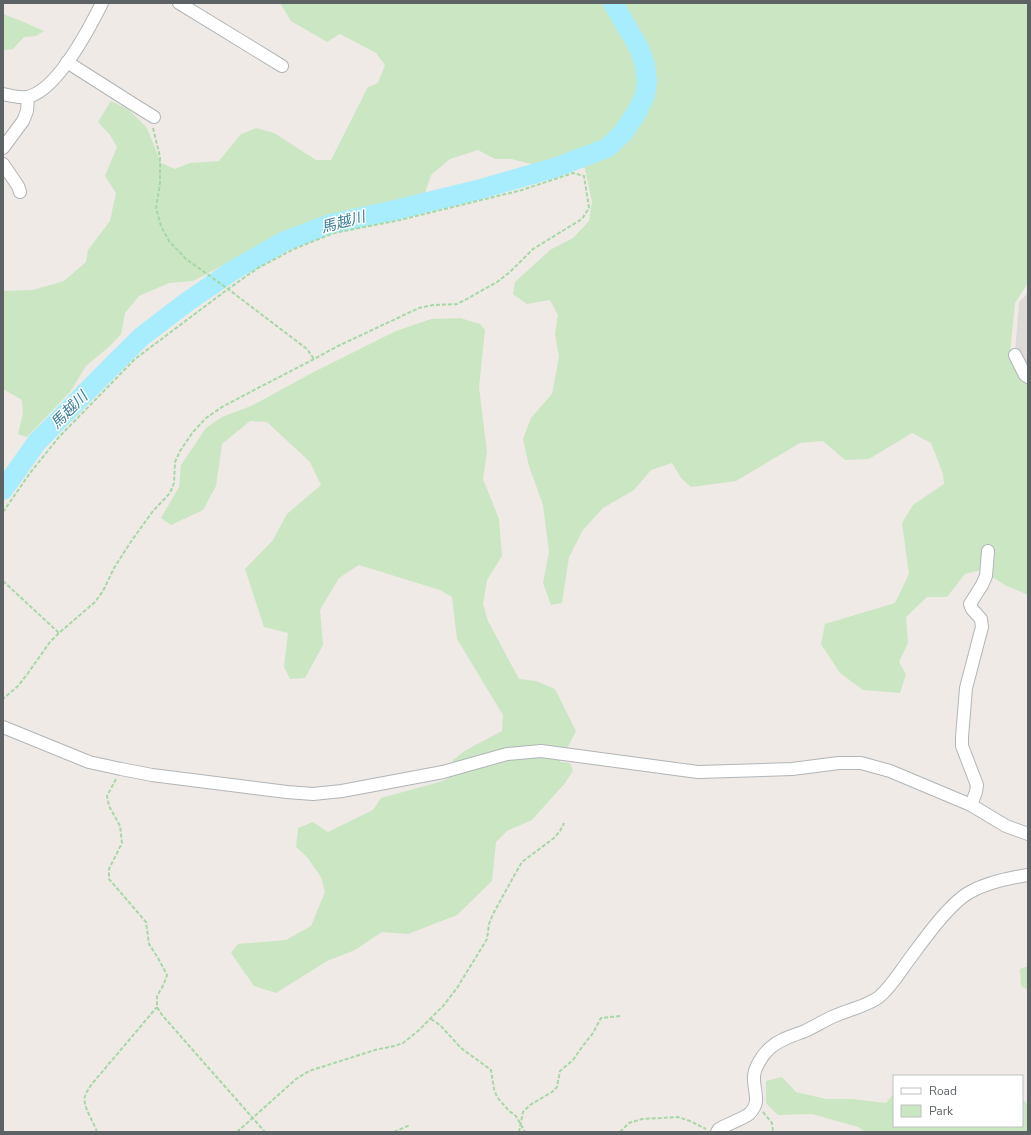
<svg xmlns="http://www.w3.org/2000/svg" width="1031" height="1135" font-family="'Nunito Sans','Noto Sans JP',sans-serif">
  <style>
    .industrial { fill: #dedad8 }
    .green { fill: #cbe6c2 }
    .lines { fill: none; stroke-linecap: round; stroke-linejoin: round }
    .river { stroke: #a7edfd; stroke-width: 20 }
    .minor-casing { stroke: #b1b5b7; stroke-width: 14 }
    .path { stroke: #a6d8a6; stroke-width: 2; stroke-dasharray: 4 2; stroke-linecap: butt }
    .minor { stroke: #fff; stroke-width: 12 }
    .labels { text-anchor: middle; stroke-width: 3; stroke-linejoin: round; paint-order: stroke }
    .water-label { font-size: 15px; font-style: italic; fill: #3b7e95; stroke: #fff }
  </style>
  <rect width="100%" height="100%" fill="#efeae5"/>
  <!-- industrial -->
  <path class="industrial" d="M1028,293V372L1015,352L1019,302Z"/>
  <!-- green -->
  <g class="green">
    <path d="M280,3H1028V283L1015,303L1010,354L1022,377L1028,384V595L1005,585L981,570L965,574L947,597H927L906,617L908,643L899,662L906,674L900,693L863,690L840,673L821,644L825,624L895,603L909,574L902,523L913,505L944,484L943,474L931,443L912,433L869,459L845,460L823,441L800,443L736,481L691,487L681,478L672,463L651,470L634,490L603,508L583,530L569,557L562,603L551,605L543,583L549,552L543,505L529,466L523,439L531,418L552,394L559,357L555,334L558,315L550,300L527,304L513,294L515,282L550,250L573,238L589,221L592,202L583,160L570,158L538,166L512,159H495L478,150L450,159L431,175L425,193L401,203L342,213L307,224L277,237L193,281L169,283L139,296L125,313L121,334L111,345L86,366L70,392L27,437L18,434L23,413L22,400L3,389V291L33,290L64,281L86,262L88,250L110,221L116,193L105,176L117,147L110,135L98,122L111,101L129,110L147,128L161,163L175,169L190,163L219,161L241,134L256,128L274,133L316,160H331L368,87L378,83L385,65L376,53L340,34L327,42L291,21Z"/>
    <path d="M3,14L19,20L44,31L36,36L24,37L13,49L3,50Z"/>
    <path d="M460,318L480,324L485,330L479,387L487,452L483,479L499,519L502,556L487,580L483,604L488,621L519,679L536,681L555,689L576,731L560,762L570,763L573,771L565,783L532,820L507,831L496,842L492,881L457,915L408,934L382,932L355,950L327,961L276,993L254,986L231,953L238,944L286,940L311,926L325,892L321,877L307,857L296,847L298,828L313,822L328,832L373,810L381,798L443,781L452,776L453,760L466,750L502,731L503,715L457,639L452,597L440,590L359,565L339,578L320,610L323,645L305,678L290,679L284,667L288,633L264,627L245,569L273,540L287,514L321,485L310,462L267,422L250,421L222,444L216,486L203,510L171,525L161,518L179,487L181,465L206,428L222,417L251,406L312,373L396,331L431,319Z"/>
    <path d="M1028,966V990L1021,986L1020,969Z"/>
    <path d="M782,1077L796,1092L826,1099H852L886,1103L894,1093V1126H1022V1098L1028,1105V1132H865L858,1127L812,1114L778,1115L766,1103V1081Z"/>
  </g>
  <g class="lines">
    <!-- river -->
    <path class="river" d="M3,490L37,442L90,388L141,337L187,302L232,271L285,241L330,224L395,210L477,190L554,168L607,148L622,134L637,112L645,95L647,81L645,65L639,48L613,3"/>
    <defs>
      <g id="minor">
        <path d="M179,3L282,66"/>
        <path d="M67,62L133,104L154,117"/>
        <path d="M3,94C11,96 19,98 27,97C57,91 89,29 102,3"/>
        <path d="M3,148L23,121L27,111L28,97"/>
        <path d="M3,164L18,186L20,192"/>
        <path d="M1015,355L1025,375L1028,377"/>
        <path d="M3,727L89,762L121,769L152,775L287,792L313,794L342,791L443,772L507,754L541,751L698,772L792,769L839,763H861L890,771L971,805L1006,826L1028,834"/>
        <path d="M971,805L976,792L977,785L962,746V737L966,688L982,627L981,619L972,609L970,604L982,585L986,576L988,551"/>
        <path d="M717,1132L719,1129C726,1125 744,1118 749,1114C762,1102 753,1090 754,1077C754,1068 763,1054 770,1048C780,1039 792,1036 805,1031C816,1026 826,1019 837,1015C851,1009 867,1006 879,997C892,986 901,970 911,957C925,938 950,903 970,892C988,882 1008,878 1028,875"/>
      </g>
    </defs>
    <!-- minor casing -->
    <use href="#minor" class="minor-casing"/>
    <!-- path -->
    <g class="path">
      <path d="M153,128L160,157V183L156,208L161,226L169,241L186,259L228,289L307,349L314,359"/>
      <path d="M3,512L30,473L59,437L135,359L228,289L258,268L294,249L334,233L400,220L522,190L573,173L584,176L589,208L582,219L533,249L510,272L497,282L465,300L457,304L433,305L419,308L338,346L314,359L258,388L222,407L206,418L193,432L180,451L175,462L174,483L170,493L153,511L132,540L114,568L103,591L95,602L59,633L50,642L28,673L18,686L3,699"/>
      <path d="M3,581L59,633"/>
      <path d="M116,779L107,796L109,806L120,826L122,843L109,869V879L146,922L149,944L158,958L167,975L164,984L157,996V1007L162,1015L265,1132"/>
      <path d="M431,1019L440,1025L461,1048L491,1070L494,1089L497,1097L509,1111L516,1116L525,1132"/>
      <path d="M763,1112L772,1123L773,1132"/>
      <path d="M97,1132C94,1122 82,1106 85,1096C86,1092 89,1089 91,1085L157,1007"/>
      <path d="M237,1132L296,1079L309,1071L375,1050L394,1046L403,1043L418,1031L444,1005L457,988L487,939L489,924L493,914L515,874L522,862L554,838L560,831L564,823"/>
      <path d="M394,1132L410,1125"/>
      <path d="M519,1132L523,1112L530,1105L552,1092L557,1087L560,1071L573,1060L582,1047L593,1033L601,1018L621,1016"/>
      <path d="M620,1132L629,1123L642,1119L678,1117L690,1121L706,1129"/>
    </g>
    <!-- minor -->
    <use href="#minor" class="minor"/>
  </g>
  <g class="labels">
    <!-- water labels -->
    <g class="water-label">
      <text transform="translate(343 222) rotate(-15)" y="5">馬越川</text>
      <text transform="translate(69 410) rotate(-45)" y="5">馬越川</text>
    </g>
  </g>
  <!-- border -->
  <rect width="1031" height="1135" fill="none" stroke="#5d6365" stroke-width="8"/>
  <!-- legend -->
  <rect x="893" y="1075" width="130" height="52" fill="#ffffff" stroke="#bec1c1"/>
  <rect x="901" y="1088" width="20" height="6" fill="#ffffff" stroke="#bec1c1"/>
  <text x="929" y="1095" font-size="12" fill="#5d6365">Road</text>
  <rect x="901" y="1105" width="20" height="12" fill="#cbe6c2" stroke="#bec1c1"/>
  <text x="929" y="1115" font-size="12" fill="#5d6365">Park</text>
</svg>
